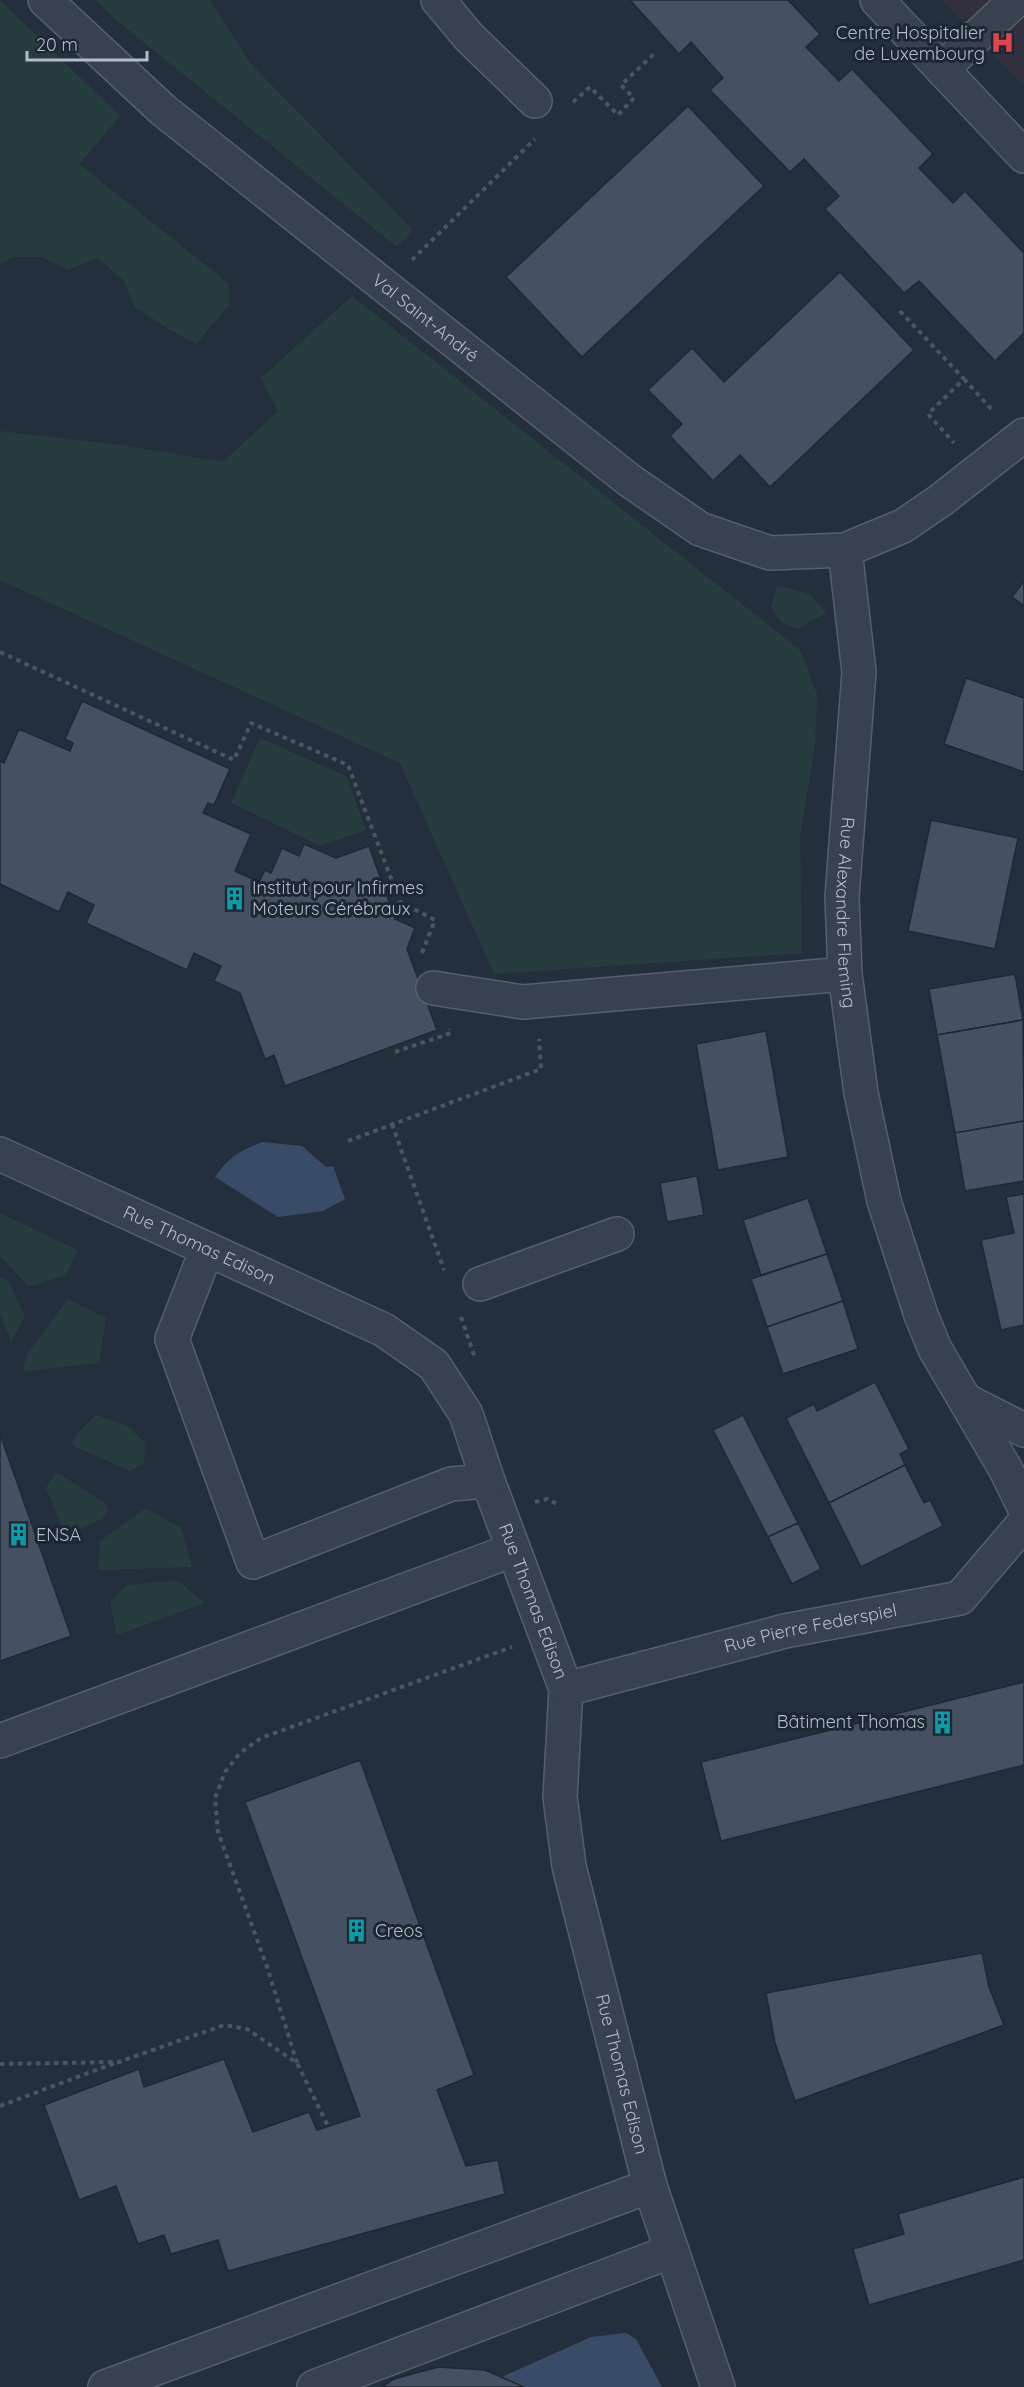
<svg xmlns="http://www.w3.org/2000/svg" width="1024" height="2387" font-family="Quicksand,sans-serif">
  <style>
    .medical { fill: #32303f }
    .green { fill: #263c3f }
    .water { fill: #394c67 }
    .building { fill: #455162; stroke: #1f2835; stroke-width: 1.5 }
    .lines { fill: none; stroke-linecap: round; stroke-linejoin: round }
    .minor-casing { stroke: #565f6c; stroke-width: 36 }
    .path { stroke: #44595c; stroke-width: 4; stroke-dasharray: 4.5 4.5; stroke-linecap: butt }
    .minor { stroke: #38414e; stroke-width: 33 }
    .labels { text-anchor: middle; stroke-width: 6; stroke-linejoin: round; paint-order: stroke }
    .poi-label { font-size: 18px; fill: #b4bcc9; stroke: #1d2633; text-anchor: start }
    .street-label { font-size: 18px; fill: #b4bcc9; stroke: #1d2633 }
  </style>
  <rect width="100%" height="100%" fill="#242f3e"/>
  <!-- medical -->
  <path class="medical" d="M941,0H1024V86Z"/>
  <!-- green -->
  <g class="green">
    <path d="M0,0L120,116L79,164L229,284V305L196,344L170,330L135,307L124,280L97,258L67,270L42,257H12L0,265Z"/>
    <path d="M96,0H210L250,63L413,230L397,247L110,15Z"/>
    <path d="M352,296L800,650L817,694L815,745L800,837L802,953L494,974L400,763L0,580V431L121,445L223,462L278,411L261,378Z"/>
    <path d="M777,585L810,594L826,613L798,629L781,622L771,607Z"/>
    <path d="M260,738L346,776L366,830L320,846L231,803Z"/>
    <path d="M0,1213L78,1250L66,1275L29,1287L0,1256Z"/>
    <path d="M0,1277L8,1281L25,1316L11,1342L0,1313Z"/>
    <path d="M68,1299L106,1318L99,1363L23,1371L27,1354Z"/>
    <path d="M96,1415L126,1425L145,1443L144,1463L130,1471L72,1445L74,1437Z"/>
    <path d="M56,1472L105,1503L108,1511L102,1519L65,1535L46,1488Z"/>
    <path d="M146,1508L181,1528L192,1567L98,1570L100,1541Z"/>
    <path d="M178,1581L205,1603L117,1635L110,1603L126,1585Z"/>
  </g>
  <!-- water -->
  <g class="water">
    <path d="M262,1142L302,1146L326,1167L333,1166L345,1199L323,1211L278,1217L215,1177C229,1157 239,1151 262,1142Z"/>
    <path d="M626,2333L636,2339L662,2387H524L502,2377L591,2337Z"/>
  </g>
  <!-- building -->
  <g class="building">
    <path d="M630,0H788L820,34L806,47L839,81L852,69L933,154L919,168L953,203L965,191L1024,253V333L995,361L919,281L904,293L825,209L839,196L804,159L790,172L710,90L723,78L691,42L679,54Z"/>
    <path d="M688,106L764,186L582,357L506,277Z"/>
    <path d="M840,272L914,350L770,487L740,455L713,481L670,436L682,424L648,390L692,348L724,382Z"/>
    <path d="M1024,581V606L1012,597Z"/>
    <path d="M966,678L1024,698V772L944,744Z"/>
    <path d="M82,701L230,769L214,805L208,803L203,813L251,834L235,871L259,882L265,870L271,873L282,848L299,856L304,844L336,858L369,846L395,919L415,928L407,949L437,1030L285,1086L274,1055L265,1059L240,993L214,981L221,966L194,953L187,970L86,923L94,905L68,892L59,912L0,884V761L4,763L19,729L70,751L73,743L65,739Z"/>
    <path d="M931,820L1018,838L995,949L908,931Z"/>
    <path d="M1015,974L1023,1020L937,1035L929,989Z"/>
    <path d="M1023,1020L1024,1121L955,1133L937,1035Z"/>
    <path d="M766,1031L788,1157L718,1170L696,1044Z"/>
    <path d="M1024,1121V1181L965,1191L955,1133Z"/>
    <path d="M697,1176L704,1215L667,1222L660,1183Z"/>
    <path d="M1024,1194V1325L1001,1330L981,1240L1014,1233L1006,1197Z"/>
    <path d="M808,1198L827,1254L761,1275L743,1220Z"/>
    <path d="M827,1254L843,1301L767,1327L751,1279Z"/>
    <path d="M843,1301L858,1349L783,1374L767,1327Z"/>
    <path d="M875,1382L909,1449L900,1454L905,1465L829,1503L786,1418L814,1404L817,1411Z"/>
    <path d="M743,1415L798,1523L768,1537L713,1430Z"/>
    <path d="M0,1434L71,1636L0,1661Z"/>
    <path d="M905,1465L924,1503L930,1500L943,1526L861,1567L829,1503Z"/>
    <path d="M798,1523L821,1569L792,1584L768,1537Z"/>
    <path d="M1024,1682V1765L721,1841L701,1762Z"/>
    <path d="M360,1760L474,2075L437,2090L466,2166L498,2160L505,2194L228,2271L218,2240L171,2254L164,2235L138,2244L116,2186L79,2200L44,2105L139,2069L144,2087L224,2059L253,2132L309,2112L317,2130L360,2116L245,1802Z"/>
    <path d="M982,1953L989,1987L1004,2025L795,2101L775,2043L766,1993Z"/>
    <path d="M1024,2177V2260L869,2305L853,2249L904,2234L898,2214Z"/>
    <path d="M438,2367L485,2370L524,2387H382L394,2379Z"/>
  </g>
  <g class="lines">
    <defs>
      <g id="minor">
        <path id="s1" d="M45,0L163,110L629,480L700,529L770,553L845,550L903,526L941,500L1024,435"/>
        <path d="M438,0L469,37L535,101"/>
        <path d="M877,0L1024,156"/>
        <path d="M942,69L1016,0"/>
        <path id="s2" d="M845,550L859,672L842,897L845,974L861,1093L884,1201L921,1315L935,1349L1006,1470L1024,1507"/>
        <path d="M433,988L523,1002L845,974"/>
        <path id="s3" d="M0,1154L384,1330L434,1365L466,1414L488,1481L566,1689L560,1797L569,1866L650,2186L718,2387"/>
        <path d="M207,1249L172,1339L253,1562L451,1484L488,1481"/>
        <path d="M480,1284L617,1234"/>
        <path d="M965,1400L1024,1430"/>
        <path id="s4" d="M566,1689L785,1631L960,1598L1024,1523"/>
        <path d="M0,1741L513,1550"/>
        <path d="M105,2387L650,2186"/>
        <path d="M314,2387L672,2251"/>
      </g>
    </defs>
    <!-- minor casing -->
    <use href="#minor" class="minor-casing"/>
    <!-- path -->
    <g class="path">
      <path d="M573,102L590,87L618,115L634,98L621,85L655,53"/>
      <path d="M412,260L535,139"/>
      <path d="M900,311L964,379L928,414L954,443"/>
      <path d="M964,379L994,412"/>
      <path d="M0,652L234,760L251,723L348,765L400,902L435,920L422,953"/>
      <path d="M395,1052L451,1033L449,1029"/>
      <path d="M392,1124L444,1270"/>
      <path d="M348,1141L541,1069L539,1039"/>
      <path d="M461,1317L474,1355"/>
      <path d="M535,1502L547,1499L557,1504"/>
      <path d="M297,2063L267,1967L218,1832L215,1798L225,1772L240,1753L261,1738L512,1647"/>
      <path d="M0,2064L119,2062L224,2025L247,2029L297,2063L328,2126"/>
      <path d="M0,2106L115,2063"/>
    </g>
    <!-- minor -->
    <use href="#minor" class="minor"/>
  </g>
  <!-- icons -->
  <defs>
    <symbol id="hospital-bare" viewBox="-9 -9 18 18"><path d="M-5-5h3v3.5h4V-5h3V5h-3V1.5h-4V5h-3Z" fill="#e0444e" stroke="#1d2633" stroke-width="2.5" paint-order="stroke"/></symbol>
    <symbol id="building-bare" viewBox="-9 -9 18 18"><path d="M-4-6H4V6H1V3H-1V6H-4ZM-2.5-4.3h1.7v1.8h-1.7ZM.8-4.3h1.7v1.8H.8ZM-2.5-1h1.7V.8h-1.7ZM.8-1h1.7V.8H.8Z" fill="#0f9aa8" stroke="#1d2633" stroke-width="2.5" paint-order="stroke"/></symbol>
  </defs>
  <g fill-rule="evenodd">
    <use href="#hospital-bare" x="986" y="26" width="33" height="33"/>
    <use href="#building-bare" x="218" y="882" width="33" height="33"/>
    <use href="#building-bare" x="2" y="1518" width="33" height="33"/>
    <use href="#building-bare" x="926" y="1706" width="33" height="33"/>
    <use href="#building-bare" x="340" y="1914" width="33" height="33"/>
  </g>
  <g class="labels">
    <!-- poi labels -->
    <g class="poi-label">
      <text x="985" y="39" text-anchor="end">Centre Hospitalier<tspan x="985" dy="21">de Luxembourg</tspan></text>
      <text x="252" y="894">Institut pour Infirmes<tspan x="252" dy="21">Moteurs Cérébraux</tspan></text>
      <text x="36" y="1541">ENSA</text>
      <text x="925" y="1728" text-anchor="end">Bâtiment Thomas</text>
      <text x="375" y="1937">Creos</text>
    </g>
    <!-- street labels -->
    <g class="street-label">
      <text dy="6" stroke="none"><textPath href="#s1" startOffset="496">Val Saint-André</textPath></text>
      <text dy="6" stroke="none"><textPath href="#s2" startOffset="364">Rue Alexandre Fleming</textPath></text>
      <text dy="6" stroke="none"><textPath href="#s3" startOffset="219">Rue Thomas Edison</textPath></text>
      <text dy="6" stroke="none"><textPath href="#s3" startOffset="741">Rue Thomas Edison</textPath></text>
      <text dy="6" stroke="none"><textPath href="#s4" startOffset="252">Rue Pierre Federspiel</textPath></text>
      <text dy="6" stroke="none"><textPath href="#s3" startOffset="1227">Rue Thomas Edison</textPath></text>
    </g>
  </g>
  <!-- scale -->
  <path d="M27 51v9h120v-9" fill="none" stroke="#b4bcc9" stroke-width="3"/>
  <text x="36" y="51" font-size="18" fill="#b4bcc9" stroke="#1d2633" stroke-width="4.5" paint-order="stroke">20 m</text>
</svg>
